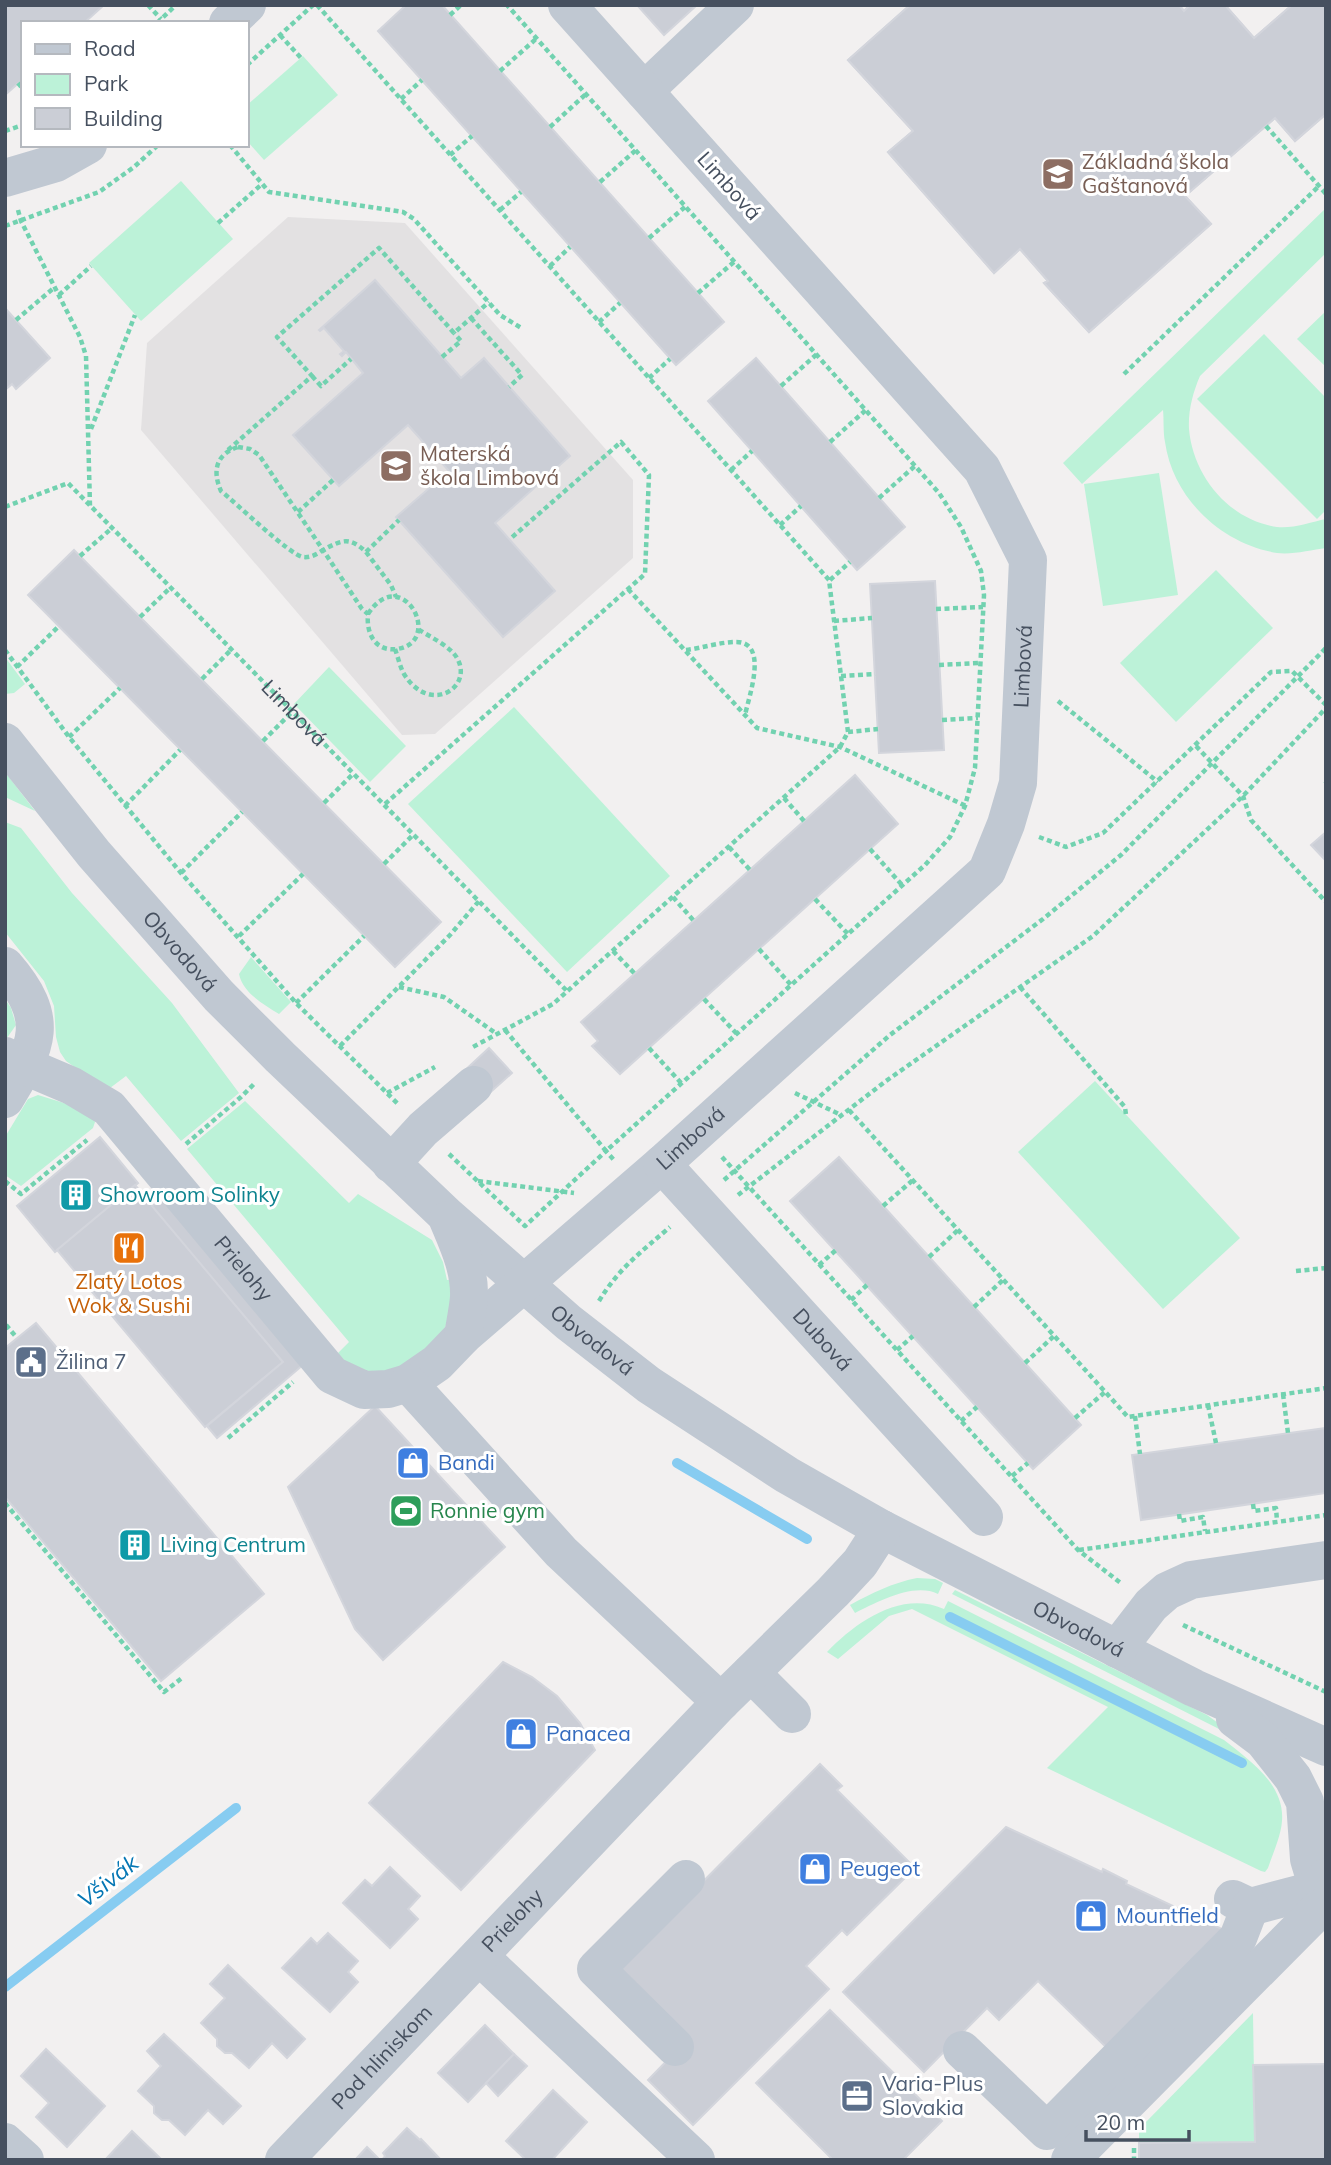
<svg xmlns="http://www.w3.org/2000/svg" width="1331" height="2165" font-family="Mulish,sans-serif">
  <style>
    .education { fill: #e3e1e2 }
    .green { fill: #bcf2d8 }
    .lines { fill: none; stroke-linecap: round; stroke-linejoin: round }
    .stream { stroke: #87ccf1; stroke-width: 10 }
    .building { fill: #cbced6; stroke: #d3d5dc; stroke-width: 2; fill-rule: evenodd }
    .path { stroke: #72d2b0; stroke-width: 4.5; stroke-dasharray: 5 3.5; stroke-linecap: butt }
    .minor { stroke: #c0c8d2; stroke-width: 38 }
    .labels { text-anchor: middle; stroke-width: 6; stroke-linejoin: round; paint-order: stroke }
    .education-label { font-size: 21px; fill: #785e54; stroke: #fff; text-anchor: start }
    .street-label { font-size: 21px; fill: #46505f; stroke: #fff }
    .culture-label { font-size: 21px; fill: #0d838f; stroke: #fff; text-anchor: start }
    .food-label { font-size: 21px; fill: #c56008; stroke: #fff }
    .service-label { font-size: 21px; fill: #4e5e75; stroke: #fff; text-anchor: start }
    .shop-label { font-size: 21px; fill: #366cbe; stroke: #fff; text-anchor: start }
    .leisure-label { font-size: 21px; fill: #27864d; stroke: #fff; text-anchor: start }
    .water-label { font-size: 23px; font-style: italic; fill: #0476b4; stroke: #fff }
  </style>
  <rect width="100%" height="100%" fill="#f2f0f0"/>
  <!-- education -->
  <path class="education" d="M288,217L405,223L633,480V558L435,734L402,735L141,430L147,343Z"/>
  <!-- green -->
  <g class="green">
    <path d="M303,56L338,95L264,160L247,141V105Z"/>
    <path d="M181,181L233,239L141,321L89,263Z"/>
    <path d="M1326,208V253L1200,376C1193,392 1188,411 1189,429C1193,476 1229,520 1277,527C1292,529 1311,522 1326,519V548C1311,550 1292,555 1277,553C1222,544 1173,499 1165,442C1163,432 1164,420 1163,410L1082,484L1063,463Z"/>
    <path d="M1326,311V367L1297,339Z"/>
    <path d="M1264,334L1326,398V510L1317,519L1197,399Z"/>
    <path d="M1159,473L1178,595L1103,606L1084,484Z"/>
    <path d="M1216,570L1273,628L1176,722L1120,663Z"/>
    <path d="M5,657L25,684L14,693L5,694Z"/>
    <path d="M329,667L406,746L370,782L294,704Z"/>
    <path d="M514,707L670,876L567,972L408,804Z"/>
    <path d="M5,772L35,811L5,797Z"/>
    <path d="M5,822L21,828L72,893L172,1003L239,1093L181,1141L126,1076L110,1088L100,1085L66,1061L60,1052L56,1037L54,1006L44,981L5,932Z"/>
    <path d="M251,957L291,1002L279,1014C263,1004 243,993 239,974Z"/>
    <path d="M5,999L11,1008L16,1025L7,1038Z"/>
    <path d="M1095,1081L1240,1238L1163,1309L1018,1152Z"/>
    <path d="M38,1095L90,1111L95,1122L93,1128L21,1186L5,1175V1137L28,1099Z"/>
    <path d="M245,1101L349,1203L358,1194L432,1240L443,1262L447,1280L457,1279L458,1297L443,1332L411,1364L382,1375L346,1365L338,1353L349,1342L187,1149Z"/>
    <path d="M917,1578L935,1579L943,1583L938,1594C914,1582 877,1602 855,1613L850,1605C872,1593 892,1583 917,1578Z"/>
    <path d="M955,1590L1207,1715L1225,1728L1223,1731L952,1594Z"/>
    <path d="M948,1601L1224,1740C1249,1760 1285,1784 1282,1821C1281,1836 1273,1853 1268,1868L1265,1872L1261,1871L1047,1768L1108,1707L912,1609L889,1616L838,1659L827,1652C856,1622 901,1590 944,1609Z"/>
    <path d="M1253,2013L1255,2142L1139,2143V2133L1145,2123Z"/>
  </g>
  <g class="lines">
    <!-- stream -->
    <g class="stream">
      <path d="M677,1463L807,1539"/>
      <path d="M950,1617L1242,1763"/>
      <path d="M5,1987L236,1808"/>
    </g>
  </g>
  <!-- building -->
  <g class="building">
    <path d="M7,5H104L84,23H23V79L5,95V7Z"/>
    <path d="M406,5H442L724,322L676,365L378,31Z"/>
    <path d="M637,5H697L664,35Z"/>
    <path d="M910,5H1179L1184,11L1190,5H1225L1254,38L1292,5H1326V114L1295,141L1275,118L1185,196L1211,224L1089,332L1044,283L1048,281L1020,249L994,273L888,152L913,131L848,60ZM1051,9L1154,123L1088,182L986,67Z"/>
    <path d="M910,5H1179L1184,11L1190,5H1225L1254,38L1292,5H1326V114L1295,141L1275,118L1185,196L1211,224L1089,332L1044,283L1048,281L1020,249L994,273L888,152L913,131L848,60Z"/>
    <path d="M375,280L461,378L484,358L570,456L495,523L555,591L503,637L396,517L449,471L408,425L339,486L293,435L363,373L346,352L342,356L340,354L344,351L324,328L320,331L319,330Z"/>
    <path d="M5,308L50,358L16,389L12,384L5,390Z"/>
    <path d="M756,358L905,527L857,570L708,401Z"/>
    <path d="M74,550L441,922L395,967L28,595Z"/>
    <path d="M935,581L944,750L879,753L870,584Z"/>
    <path d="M855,775L898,824L620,1074L592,1046L598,1041L581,1022Z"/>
    <path d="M1326,832V861L1311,845Z"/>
    <path d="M489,1048L512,1073L485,1097L463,1072Z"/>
    <path d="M100,1137L138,1183L55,1252L17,1206Z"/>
    <path d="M839,1157L1081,1425L1033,1469L790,1201Z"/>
    <path d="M135,1185L283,1362L205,1427L57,1250Z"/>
    <path d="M162,1197L303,1365L217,1438L207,1426L283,1362L152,1206Z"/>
    <path d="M36,1323L264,1594L161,1681L5,1497V1348Z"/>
    <path d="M375,1406L505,1547L383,1660L355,1629L288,1487Z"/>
    <path d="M1326,1428V1493L1141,1520L1132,1455Z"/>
    <path d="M503,1662L532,1677L557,1696L580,1723L595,1750L461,1890L369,1803Z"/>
    <path d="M820,1764L842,1786L837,1790L915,1868L847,1935L842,1930L806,1966L829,1989L693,2125L648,2080L687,2040L616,1969Z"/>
    <path d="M1006,1827L1102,1872L1103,1869L1127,1881L1126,1884L1222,1929L1107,2048L1038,1981L999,2020L987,2008L924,2072L843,1992Z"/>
    <path d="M390,1867L420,1896L408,1909L418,1919L390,1948L343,1903L365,1880L372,1886Z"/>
    <path d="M328,1933L358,1961L348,1972L358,1982L330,2012L282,1968L311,1938L317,1944Z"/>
    <path d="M228,1965L305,2039L287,2058L272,2043L249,2068L232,2053H225L217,2046V2039L201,2023L225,1998L210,1984Z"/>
    <path d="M830,2010L942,2121L903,2160H833L756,2083Z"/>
    <path d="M485,2025L514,2054L468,2102L438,2073Z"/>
    <path d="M164,2034L241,2106L223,2124L208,2110L185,2135L169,2120H162L154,2113V2106L138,2091L161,2066L147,2051Z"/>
    <path d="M46,2049L105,2106L67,2147L36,2117L49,2103L21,2076Z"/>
    <path d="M514,2054L527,2066L498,2096L486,2083Z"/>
    <path d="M1326,2064V2160H1139V2143L1255,2142L1253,2065Z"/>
    <path d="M553,2090L587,2122L552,2160H526L506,2141Z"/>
    <path d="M407,2128L420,2140L421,2139L441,2160H382L385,2156L383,2153Z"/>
    <path d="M132,2131L162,2160H105Z"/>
    <path d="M367,2147L380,2160H355Z"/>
  </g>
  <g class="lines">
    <!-- path -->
    <g class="path">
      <path d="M148,5L161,19"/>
      <path d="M317,5L829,580L848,732L840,747L553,1004L471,1048"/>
      <path d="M450,15L461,5"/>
      <path d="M157,23L176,5"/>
      <path d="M280,35L301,58"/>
      <path d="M247,65L313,5"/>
      <path d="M500,71L537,38"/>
      <path d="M18,83L23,89"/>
      <path d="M401,99L422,80"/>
      <path d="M1266,126L1326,194"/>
      <path d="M550,127L586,94"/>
      <path d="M5,131L23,125"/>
      <path d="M230,145L269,192L403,212L414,219L500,315L523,329"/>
      <path d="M450,155L472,136"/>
      <path d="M600,182L636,150"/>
      <path d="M18,210L21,221L80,337L86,356L90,506"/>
      <path d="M500,210L521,192"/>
      <path d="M218,223L262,184"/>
      <path d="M5,226L99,192L134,167L158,145"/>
      <path d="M649,238L686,206"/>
      <path d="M550,266L570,247"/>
      <path d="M698,293L735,261"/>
      <path d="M59,295L91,266"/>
      <path d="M471,318L522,375L509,387"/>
      <path d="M16,320L55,287"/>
      <path d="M599,322L620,303"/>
      <path d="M442,357L461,341L454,333"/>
      <path d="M1124,374L1319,186"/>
      <path d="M312,376L321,386L351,359"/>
      <path d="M649,378L670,359"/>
      <path d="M781,386L817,354"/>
      <path d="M91,429L135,315"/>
      <path d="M830,442L867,409"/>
      <path d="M238,447L250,449L259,455L323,550C317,554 311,558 303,557C290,555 236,503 221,491C212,471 216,454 238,447Z"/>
      <path d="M228,450L312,376L277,337L379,248L454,333L489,302"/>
      <path d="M731,470L752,451"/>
      <path d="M879,498L916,465"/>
      <path id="s1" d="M5,507L68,483L567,991"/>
      <path d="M298,512L333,480"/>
      <path d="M780,525L801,506"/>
      <path d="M366,552L391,585L396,597"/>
      <path d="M80,556L112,528"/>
      <path d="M830,580L850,562"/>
      <path d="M628,589L757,728L840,747L966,806"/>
      <path d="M936,609L983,607"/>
      <path d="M368,614C402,562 445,642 397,649C375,652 366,633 368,614L362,609L323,550C342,540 349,536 366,552L399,520"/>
      <path d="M140,617L170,588"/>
      <path d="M834,621L872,618"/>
      <path d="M395,649C398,657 400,667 404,674C430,716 474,687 457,658C450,646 430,637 418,629"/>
      <path d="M5,650L69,737L181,873L296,1003L398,1104"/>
      <path d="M686,650C702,648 720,642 736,642C769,642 749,696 745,715"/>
      <path d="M939,665L980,663"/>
      <path d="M17,667L59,626"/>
      <path d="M841,676L875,674"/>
      <path d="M202,679L231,650"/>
      <path d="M1058,701L1158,782"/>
      <path d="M942,720L978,718"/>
      <path d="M848,732L878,729"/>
      <path d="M69,737L120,688"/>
      <path d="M263,741L293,711"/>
      <path d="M1196,746L1243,796L1251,820L1326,902"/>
      <path d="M1326,782V783"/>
      <path d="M784,798L804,821"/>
      <path d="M324,803L354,773"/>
      <path d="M385,804L645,574L649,475L621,442L510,539"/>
      <path d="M125,806L180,750"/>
      <path d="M1039,837L1066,847L1103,833L1271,672L1292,671L1326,705"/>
      <path d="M729,847L750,870"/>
      <path d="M870,849L902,885"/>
      <path d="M384,864L414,834"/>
      <path d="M181,873L242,812"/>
      <path d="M673,897L694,921"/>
      <path d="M815,899L848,934"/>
      <path d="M239,936L303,874"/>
      <path d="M759,949L791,985"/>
      <path d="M613,951L635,974"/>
      <path d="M399,987L444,997L497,1034"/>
      <path d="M1020,987L1125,1107L1126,1115"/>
      <path d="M704,999L737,1034"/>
      <path d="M296,1003L364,936"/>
      <path d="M505,1030L606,1151L925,865L950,837L965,806L975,768L984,595L981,571L961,527L939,493L507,5"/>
      <path d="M340,1046L450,935L479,901"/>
      <path d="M649,1048L682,1084"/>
      <path d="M387,1093L435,1067"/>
      <path d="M795,1093L841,1115"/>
      <path d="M849,1110L1128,1417L1326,1388"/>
      <path d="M186,1144L241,1097L255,1083"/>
      <path d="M449,1154L525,1226L606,1151L614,1160"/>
      <path d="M722,1157L1078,1550L1122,1584"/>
      <path d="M724,1180L890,1035L1043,919L1121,855L1326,648"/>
      <path d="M5,1181L21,1194L87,1140"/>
      <path d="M478,1181L574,1193"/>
      <path d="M738,1195L886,1081L1093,936L1243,796L1326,708"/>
      <path d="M883,1206L913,1180"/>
      <path d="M929,1257L958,1230"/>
      <path d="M819,1265L836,1250"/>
      <path d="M1296,1271L1326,1268"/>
      <path d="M851,1300L867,1285"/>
      <path d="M599,1301C619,1268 641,1252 670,1227"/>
      <path d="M974,1307L1003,1280"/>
      <path d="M6,1325L17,1338"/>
      <path d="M897,1350L913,1336"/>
      <path d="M1025,1363L1054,1336"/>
      <path d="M1283,1394L1288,1433"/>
      <path d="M1208,1405L1216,1443"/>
      <path d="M1135,1416L1140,1454"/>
      <path d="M1075,1418L1105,1392"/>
      <path d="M961,1421L977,1407"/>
      <path d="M228,1438L293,1382"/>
      <path d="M1012,1476L1028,1463"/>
      <path d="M5,1503L164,1692L182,1678"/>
      <path d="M1253,1504L1254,1511L1276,1508L1277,1521"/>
      <path d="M1179,1514L1180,1521L1203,1517L1205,1531"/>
      <path d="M1079,1550L1326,1515"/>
      <path d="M1183,1625L1326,1692"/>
      <path d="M1134,2148V2160"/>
    </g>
    <!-- minor -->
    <g class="minor">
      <path d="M228,23L247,5"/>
      <path d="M644,91L735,5"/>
      <path d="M5,178L56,163L88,145"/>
      <path id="s2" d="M5,742L94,854L219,996L280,1057L446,1215L568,1322L649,1385L787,1475L882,1529L1194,1688L1326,1747"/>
      <path d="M5,966C51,1019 38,1045 5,1099"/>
      <path id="s3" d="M5,1056L25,1066L72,1086L109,1108L332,1375L364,1390L388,1389L408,1383L437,1363L463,1336L662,1164L987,871L1006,824L1018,783L1028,560L982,469L567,5"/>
      <path d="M391,1164L423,1129L474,1085"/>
      <path id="s4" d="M662,1164L984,1517"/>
      <path d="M448,1220C458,1244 470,1269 469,1297C468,1310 465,1323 463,1336"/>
      <path d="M408,1383L561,1552L721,1702"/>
      <path d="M1117,1649L1151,1605L1167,1591L1191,1580L1326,1560"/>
      <path d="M751,1673L792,1714"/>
      <path d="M1235,1719L1263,1740L1293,1778L1305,1802L1309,1859L1318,1889"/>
      <path d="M1233,1899L1250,1907L1318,1889L1326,1877"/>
      <path d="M479,1956L696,2160"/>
      <path d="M675,2047L596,1969L686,1879"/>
      <path d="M962,2050L1047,2131L1238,1938L1250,1907"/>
      <path d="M5,2142L25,2160"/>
      <path id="s5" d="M284,2160L721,1702L833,1592L860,1563L882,1529"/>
      <path d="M1070,2160L1320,1908"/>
    </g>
  </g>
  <!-- icons -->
  <defs>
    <symbol id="school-square" viewBox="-11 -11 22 22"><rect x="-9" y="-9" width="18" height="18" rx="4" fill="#8d6e63" stroke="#fff"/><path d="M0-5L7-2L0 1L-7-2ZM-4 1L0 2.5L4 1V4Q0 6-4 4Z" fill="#fff"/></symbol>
    <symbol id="building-square" viewBox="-11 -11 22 22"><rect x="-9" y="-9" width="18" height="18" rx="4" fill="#0f9aa8" stroke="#fff"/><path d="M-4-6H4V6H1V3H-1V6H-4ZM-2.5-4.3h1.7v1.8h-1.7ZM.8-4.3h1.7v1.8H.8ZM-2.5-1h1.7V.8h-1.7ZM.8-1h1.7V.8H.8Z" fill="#fff"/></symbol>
    <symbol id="restaurant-square" viewBox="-11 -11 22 22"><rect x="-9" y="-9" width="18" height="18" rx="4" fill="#e8710a" stroke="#fff"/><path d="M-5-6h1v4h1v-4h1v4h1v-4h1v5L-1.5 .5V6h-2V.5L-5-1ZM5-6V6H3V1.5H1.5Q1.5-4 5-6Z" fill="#fff"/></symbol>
    <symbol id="civic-square" viewBox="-11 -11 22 22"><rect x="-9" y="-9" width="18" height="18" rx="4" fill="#5c6f8a" stroke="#fff"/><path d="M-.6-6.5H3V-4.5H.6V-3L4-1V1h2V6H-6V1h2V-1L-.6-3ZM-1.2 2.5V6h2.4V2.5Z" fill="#fff"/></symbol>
    <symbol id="shop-square" viewBox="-11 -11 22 22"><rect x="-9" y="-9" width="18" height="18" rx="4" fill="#3f7fe0" stroke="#fff"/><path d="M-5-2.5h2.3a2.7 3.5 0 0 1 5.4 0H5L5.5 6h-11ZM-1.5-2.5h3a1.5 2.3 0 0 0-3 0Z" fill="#fff"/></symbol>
    <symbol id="stadium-square" viewBox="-11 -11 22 22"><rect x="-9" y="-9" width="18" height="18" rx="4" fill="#2e9e5b" stroke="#fff"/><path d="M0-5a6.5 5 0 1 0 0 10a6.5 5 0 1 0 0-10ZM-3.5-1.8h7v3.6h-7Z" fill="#fff"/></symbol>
    <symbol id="office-square" viewBox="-11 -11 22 22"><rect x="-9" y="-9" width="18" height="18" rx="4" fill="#5c6f8a" stroke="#fff"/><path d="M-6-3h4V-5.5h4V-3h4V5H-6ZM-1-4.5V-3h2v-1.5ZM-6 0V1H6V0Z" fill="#fff"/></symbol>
  </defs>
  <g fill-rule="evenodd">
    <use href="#school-square" x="1039" y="155" width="38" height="38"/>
    <use href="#school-square" x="377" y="447" width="38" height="38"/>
    <use href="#building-square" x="57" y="1176" width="38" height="38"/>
    <use href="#restaurant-square" x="110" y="1229" width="38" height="38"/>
    <use href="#civic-square" x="12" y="1343" width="38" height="38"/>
    <use href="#shop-square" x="394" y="1444" width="38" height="38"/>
    <use href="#stadium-square" x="387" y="1492" width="38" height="38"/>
    <use href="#building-square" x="116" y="1526" width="38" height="38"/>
    <use href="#shop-square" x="502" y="1715" width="38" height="38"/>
    <use href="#shop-square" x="796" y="1850" width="38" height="38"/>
    <use href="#shop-square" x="1072" y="1897" width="38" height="38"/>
    <use href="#office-square" x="838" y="2077" width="38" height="38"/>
  </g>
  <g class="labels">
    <!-- education labels -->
    <g class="education-label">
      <text x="1082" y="169">Základná škola<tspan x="1082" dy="24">Gaštanová</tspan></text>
      <text x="420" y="461">Materská<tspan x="420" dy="24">škola Limbová</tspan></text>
    </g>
    <!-- street labels -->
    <g class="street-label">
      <text transform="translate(729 186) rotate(48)" y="7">Limbová</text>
      <text dy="7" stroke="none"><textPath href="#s3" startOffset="1528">Limbová</textPath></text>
      <text dy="7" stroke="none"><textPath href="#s1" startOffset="390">Limbová</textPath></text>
      <text dy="7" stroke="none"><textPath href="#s2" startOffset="273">Obvodová</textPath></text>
      <text dy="7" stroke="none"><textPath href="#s3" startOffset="919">Limbová</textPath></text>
      <text dy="7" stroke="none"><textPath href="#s3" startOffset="326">Prielohy</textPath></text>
      <text dy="7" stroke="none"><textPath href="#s2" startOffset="840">Obvodová</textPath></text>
      <text dy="7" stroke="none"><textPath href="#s4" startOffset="238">Dubová</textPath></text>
      <text dy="7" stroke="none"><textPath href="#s2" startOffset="1407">Obvodová</textPath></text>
      <text dy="7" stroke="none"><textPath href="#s5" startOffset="331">Prielohy</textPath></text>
      <text dy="7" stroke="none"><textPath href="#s5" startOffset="142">Pod hliniskom</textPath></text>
    </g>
    <!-- culture labels -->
    <g class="culture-label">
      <text x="100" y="1202">Showroom Solinky</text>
      <text x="160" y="1552">Living Centrum</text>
    </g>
    <!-- food labels -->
    <g class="food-label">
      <text x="129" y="1289">Zlatý Lotos<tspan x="129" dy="24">Wok &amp; Sushi</tspan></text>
    </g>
    <!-- service labels -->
    <g class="service-label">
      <text x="56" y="1369">Žilina 7</text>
      <text x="882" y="2091">Varia-Plus<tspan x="882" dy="24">Slovakia</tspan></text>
    </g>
    <!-- shop labels -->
    <g class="shop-label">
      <text x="438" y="1470">Bandi</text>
      <text x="546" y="1741">Panacea</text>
      <text x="840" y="1876">Peugeot</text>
      <text x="1116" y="1923">Mountfield</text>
    </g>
    <!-- leisure labels -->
    <g class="leisure-label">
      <text x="430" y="1518">Ronnie gym</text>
    </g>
    <!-- water labels -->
    <g class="water-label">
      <text transform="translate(108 1881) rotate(-38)" y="8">Všivák</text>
    </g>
  </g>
  <!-- border -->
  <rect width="1331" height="2165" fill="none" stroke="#46505f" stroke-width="14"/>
  <!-- legend -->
  <rect x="21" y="21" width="228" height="126" fill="#ffffff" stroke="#b5b9bf" stroke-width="2"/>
  <rect x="35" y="44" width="35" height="10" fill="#c0c8d2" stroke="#b5b9bf" stroke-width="2"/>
  <text x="84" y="56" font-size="21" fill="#46505f">Road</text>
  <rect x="35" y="74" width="35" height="21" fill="#bcf2d8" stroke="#b5b9bf" stroke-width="2"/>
  <text x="84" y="91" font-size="21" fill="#46505f">Park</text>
  <rect x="35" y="108" width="35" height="21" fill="#cbced6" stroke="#b5b9bf" stroke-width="2"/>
  <text x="84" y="126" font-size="21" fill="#46505f">Building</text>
  <!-- scale -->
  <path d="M1086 2130v10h103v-10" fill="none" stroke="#46505f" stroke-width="3.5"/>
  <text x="1096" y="2130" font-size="21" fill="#46505f" stroke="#ffffff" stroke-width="5" paint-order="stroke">20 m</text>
</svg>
